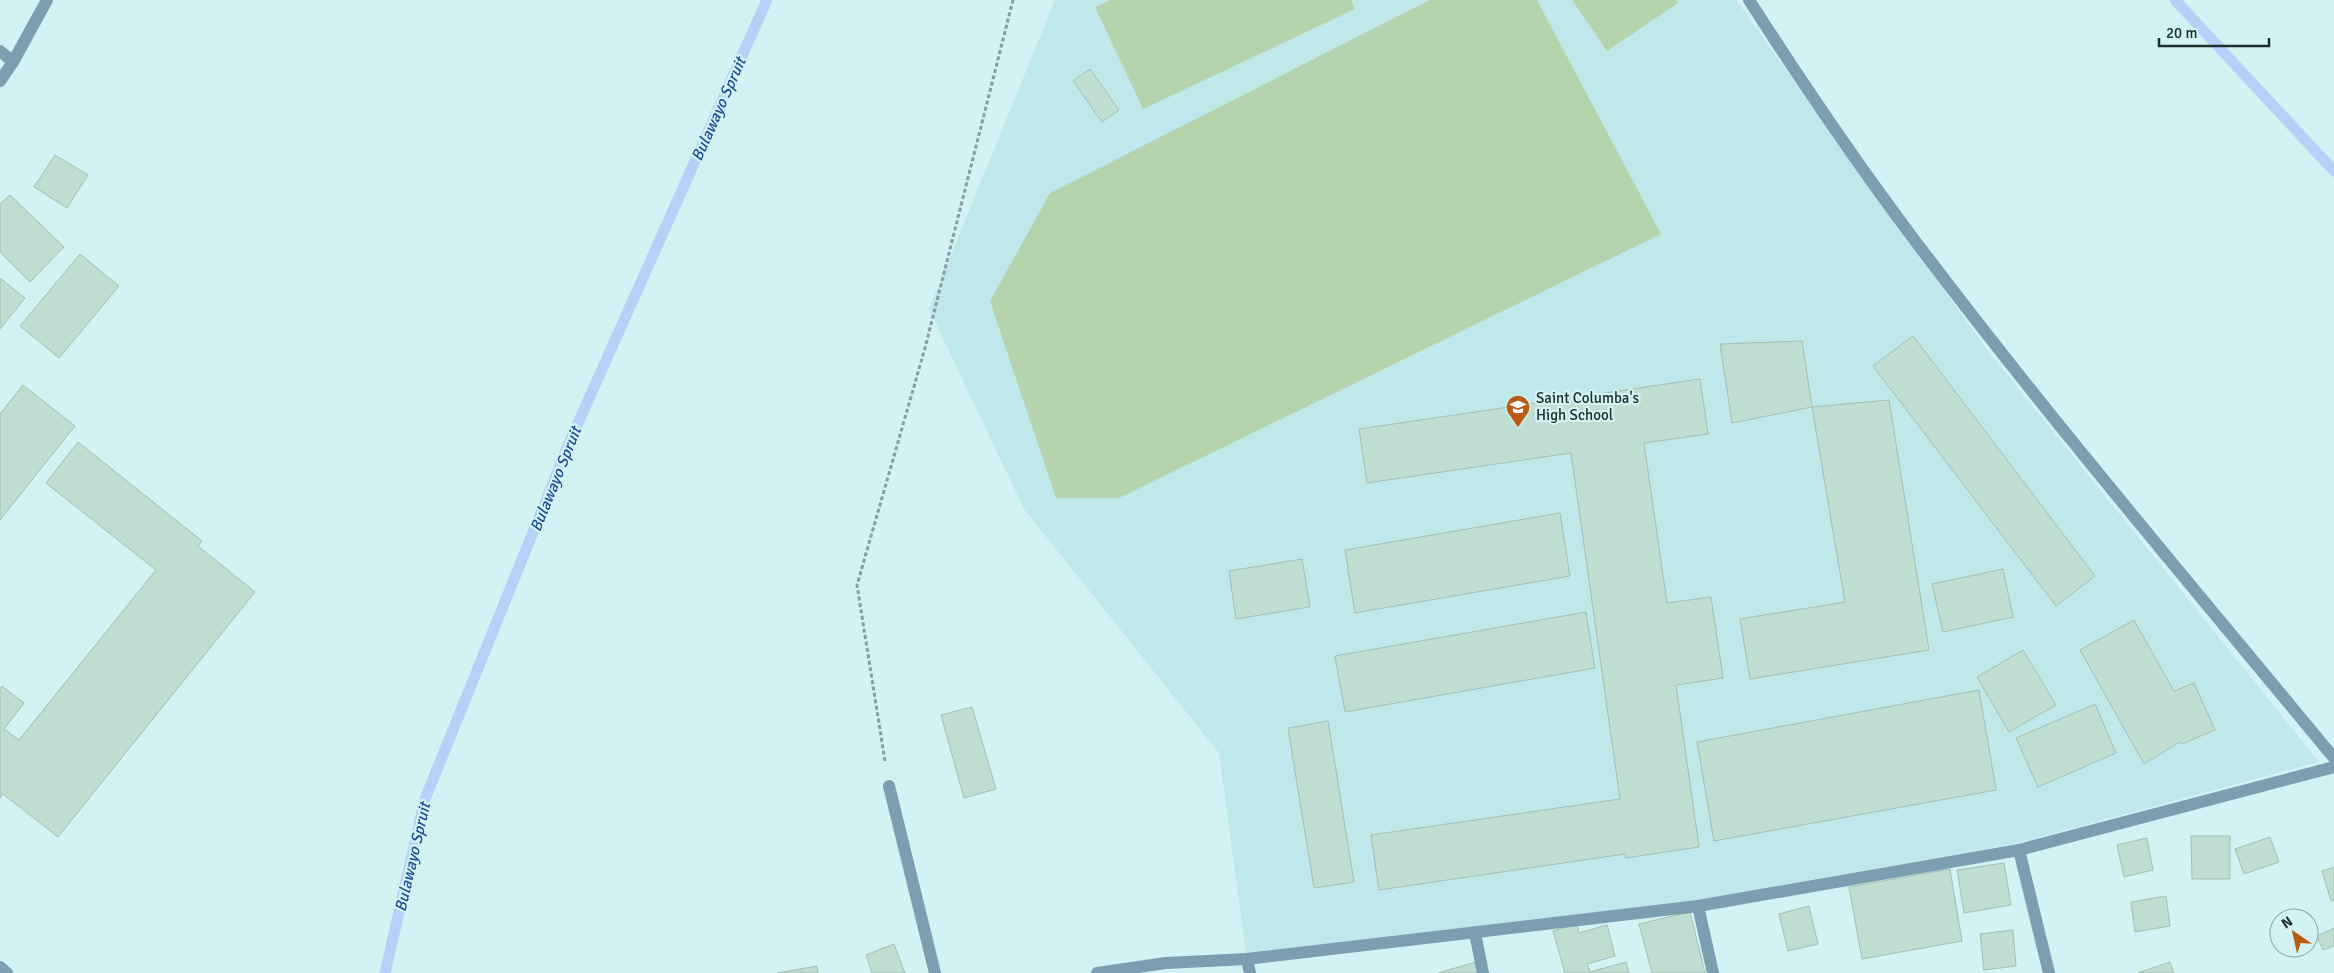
<svg xmlns="http://www.w3.org/2000/svg" width="2334" height="973" font-family="Signika,sans-serif">
  <style>
    .built { fill: #bfe8eb }
    .green { fill: #b5d4ae }
    .lines { fill: none; stroke-linecap: round; stroke-linejoin: round }
    .stream { stroke: #b7d0f8; stroke-width: 11 }
    .building { fill: #c0ddd2; stroke: #a3beb4 }
    .path { stroke: #869e9f; stroke-width: 3; stroke-dasharray: 4 2.5; stroke-linecap: butt }
    .minor { stroke: #7b9fb0; stroke-width: 12 }
    .labels { text-anchor: middle; stroke-width: 4.5; stroke-linejoin: round; paint-order: stroke }
    .poi-label { font-size: 15px; fill: #202d2d; stroke: #d2f2f3; text-anchor: start }
    .water-label { font-size: 16px; font-style: italic; fill: #1e4b97; stroke: #d2f2f3 }
  </style>
  <rect width="100%" height="100%" fill="#d2f2f3"/>
  <!-- built -->
  <path class="built" d="M1055,0H1736L1985,347L2319,762L2017,843L1692,901L1246,953L1219,753L1024,509L929,309Z"/>
  <!-- green -->
  <g class="green">
    <path d="M1111,0H1351L1355,9L1143,109L1095,7Z"/>
    <path d="M1430,0H1537L1661,234L1119,498H1056L990,301L1050,193Z"/>
    <path d="M1572,0H1676L1678,3L1607,51Z"/>
  </g>
  <g class="lines">
    <!-- stream -->
    <g class="stream">
      <path d="M2175,0L2334,171"/>
      <path d="M385,973L425,799L570,441L767,0"/>
    </g>
  </g>
  <!-- building -->
  <g class="building">
    <path d="M1090,69L1119,110L1102,122L1073,81Z"/>
    <path d="M55,155L88,175L67,208L34,187Z"/>
    <path d="M10,195L64,247L30,282L0,252V204Z"/>
    <path d="M80,254L119,286L59,358L20,326Z"/>
    <path d="M0,278L25,298L0,329Z"/>
    <path d="M1913,336L2095,576L2056,606L1873,366Z"/>
    <path d="M1802,341L1812,407L1732,423L1720,344Z"/>
    <path d="M1700,379L1708,434L1644,443L1667,603L1711,597L1723,678L1676,685L1699,847L1626,858L1625,854L1379,890L1371,835L1620,799L1571,453L1367,483L1359,429Z"/>
    <path d="M23,385L75,426L0,520V414Z"/>
    <path d="M1889,400L1929,650L1750,679L1740,619L1845,602L1812,407Z"/>
    <path d="M78,442L202,541L198,546L255,592L58,837L3,794L0,798V688L2,686L24,703L4,729L19,740L156,570L46,483Z"/>
    <path d="M1560,513L1570,576L1355,613L1345,550Z"/>
    <path d="M1302,559L1310,607L1236,619L1229,571Z"/>
    <path d="M2003,569L2013,617L1943,632L1932,584Z"/>
    <path d="M1586,612L1595,668L1345,712L1335,656Z"/>
    <path d="M2134,620L2174,691L2194,683L2215,730L2182,744L2180,742L2144,764L2080,650Z"/>
    <path d="M2023,650L2056,705L2009,732L1977,677Z"/>
    <path d="M1979,690L1996,790L1714,841L1697,742Z"/>
    <path d="M2095,704L2116,753L2038,787L2016,738Z"/>
    <path d="M972,707L996,789L964,798L941,715Z"/>
    <path d="M1328,721L1354,882L1314,888L1288,728Z"/>
    <path d="M2191,836H2230V879H2192Z"/>
    <path d="M2270,837L2279,862L2244,874L2235,849Z"/>
    <path d="M2147,838L2153,870L2124,877L2117,845Z"/>
    <path d="M2004,863L2011,905L1964,913L1957,870Z"/>
    <path d="M2334,867V900L2331,901L2322,871Z"/>
    <path d="M1950,869L1962,941L1862,959L1849,887Z"/>
    <path d="M2166,896L2170,926L2135,932L2131,902Z"/>
    <path d="M1809,906L1818,944L1788,951L1779,914Z"/>
    <path d="M1690,912L1705,973H1652L1639,924Z"/>
    <path d="M1577,924L1579,933L1607,925L1615,956L1587,964L1590,972L1626,962L1629,973H1565L1553,931Z"/>
    <path d="M2334,928V946L2323,950L2317,936Z"/>
    <path d="M2013,930L2016,966L1984,970L1980,934Z"/>
    <path d="M894,944L905,973H872L866,955Z"/>
    <path d="M1476,962L1479,973H1438Z"/>
    <path d="M2170,962L2174,973H2138Z"/>
    <path d="M817,966L818,973H777Z"/>
  </g>
  <g class="lines">
    <!-- path -->
    <path class="path" d="M885,761L857,585L925,348L1013,0"/>
    <!-- minor -->
    <g class="minor">
      <path d="M1749,0C1801,81 1855,161 1913,238C2047,416 2192,586 2334,758"/>
      <path d="M0,51L13,62"/>
      <path d="M0,81L13,62L47,0"/>
      <path d="M889,786L935,973"/>
      <path d="M2019,850L2049,973"/>
      <path d="M1698,906L1713,973"/>
      <path d="M1475,933L1483,973"/>
      <path d="M1247,959L1250,973"/>
      <path d="M0,967L7,973"/>
      <path d="M1097,973L1166,963L1247,959L1698,906L2019,850L2334,767"/>
    </g>
  </g>
  <!-- icons -->
  <defs>
    <symbol id="school-pin" viewBox="-11 -11 22 30"><path d="M0 17L-7.5 6A9.5 9.5 0 1 1 7.5 6Z" fill="#ba5b14" stroke="#d2f2f3"/><path d="M0-5L7-2L0 1L-7-2ZM-4 1L0 2.5L4 1V4Q0 6-4 4Z" fill="#fff"/></symbol>
  </defs>
  <g fill-rule="evenodd">
    <use href="#school-pin" x="1504" y="393" width="28" height="38"/>
  </g>
  <g class="labels">
    <!-- poi labels -->
    <g class="poi-label">
      <text x="1536" y="403">Saint Columba's<tspan x="1536" dy="17">High School</tspan></text>
    </g>
    <!-- water labels -->
    <g class="water-label">
      <text transform="translate(718 109) rotate(-66)" y="6">Bulawayo Spruit</text>
      <text transform="translate(555 479) rotate(-68)" y="6">Bulawayo Spruit</text>
      <text transform="translate(412 857) rotate(-77)" y="6">Bulawayo Spruit</text>
    </g>
  </g>
  <!-- north arrow -->
  <g transform="translate(2294 933) rotate(326)"><circle r="24" fill="#d2f2f3" stroke="#8ba3a4"/>
  <path d="M0-4L9 19L0 12L-9 19Z" fill="#ba5b14"/>
  <text y="-8" font-size="14" font-weight="bold" text-anchor="middle" fill="#202d2d">N</text>
  </g>
  <!-- scale -->
  <path d="M2159 38v8h110v-8" fill="none" stroke="#202d2d" stroke-width="2.5"/>
  <text x="2166" y="38" font-size="15" fill="#202d2d" stroke="#d2f2f3" stroke-width="4" paint-order="stroke">20 m</text>
</svg>
